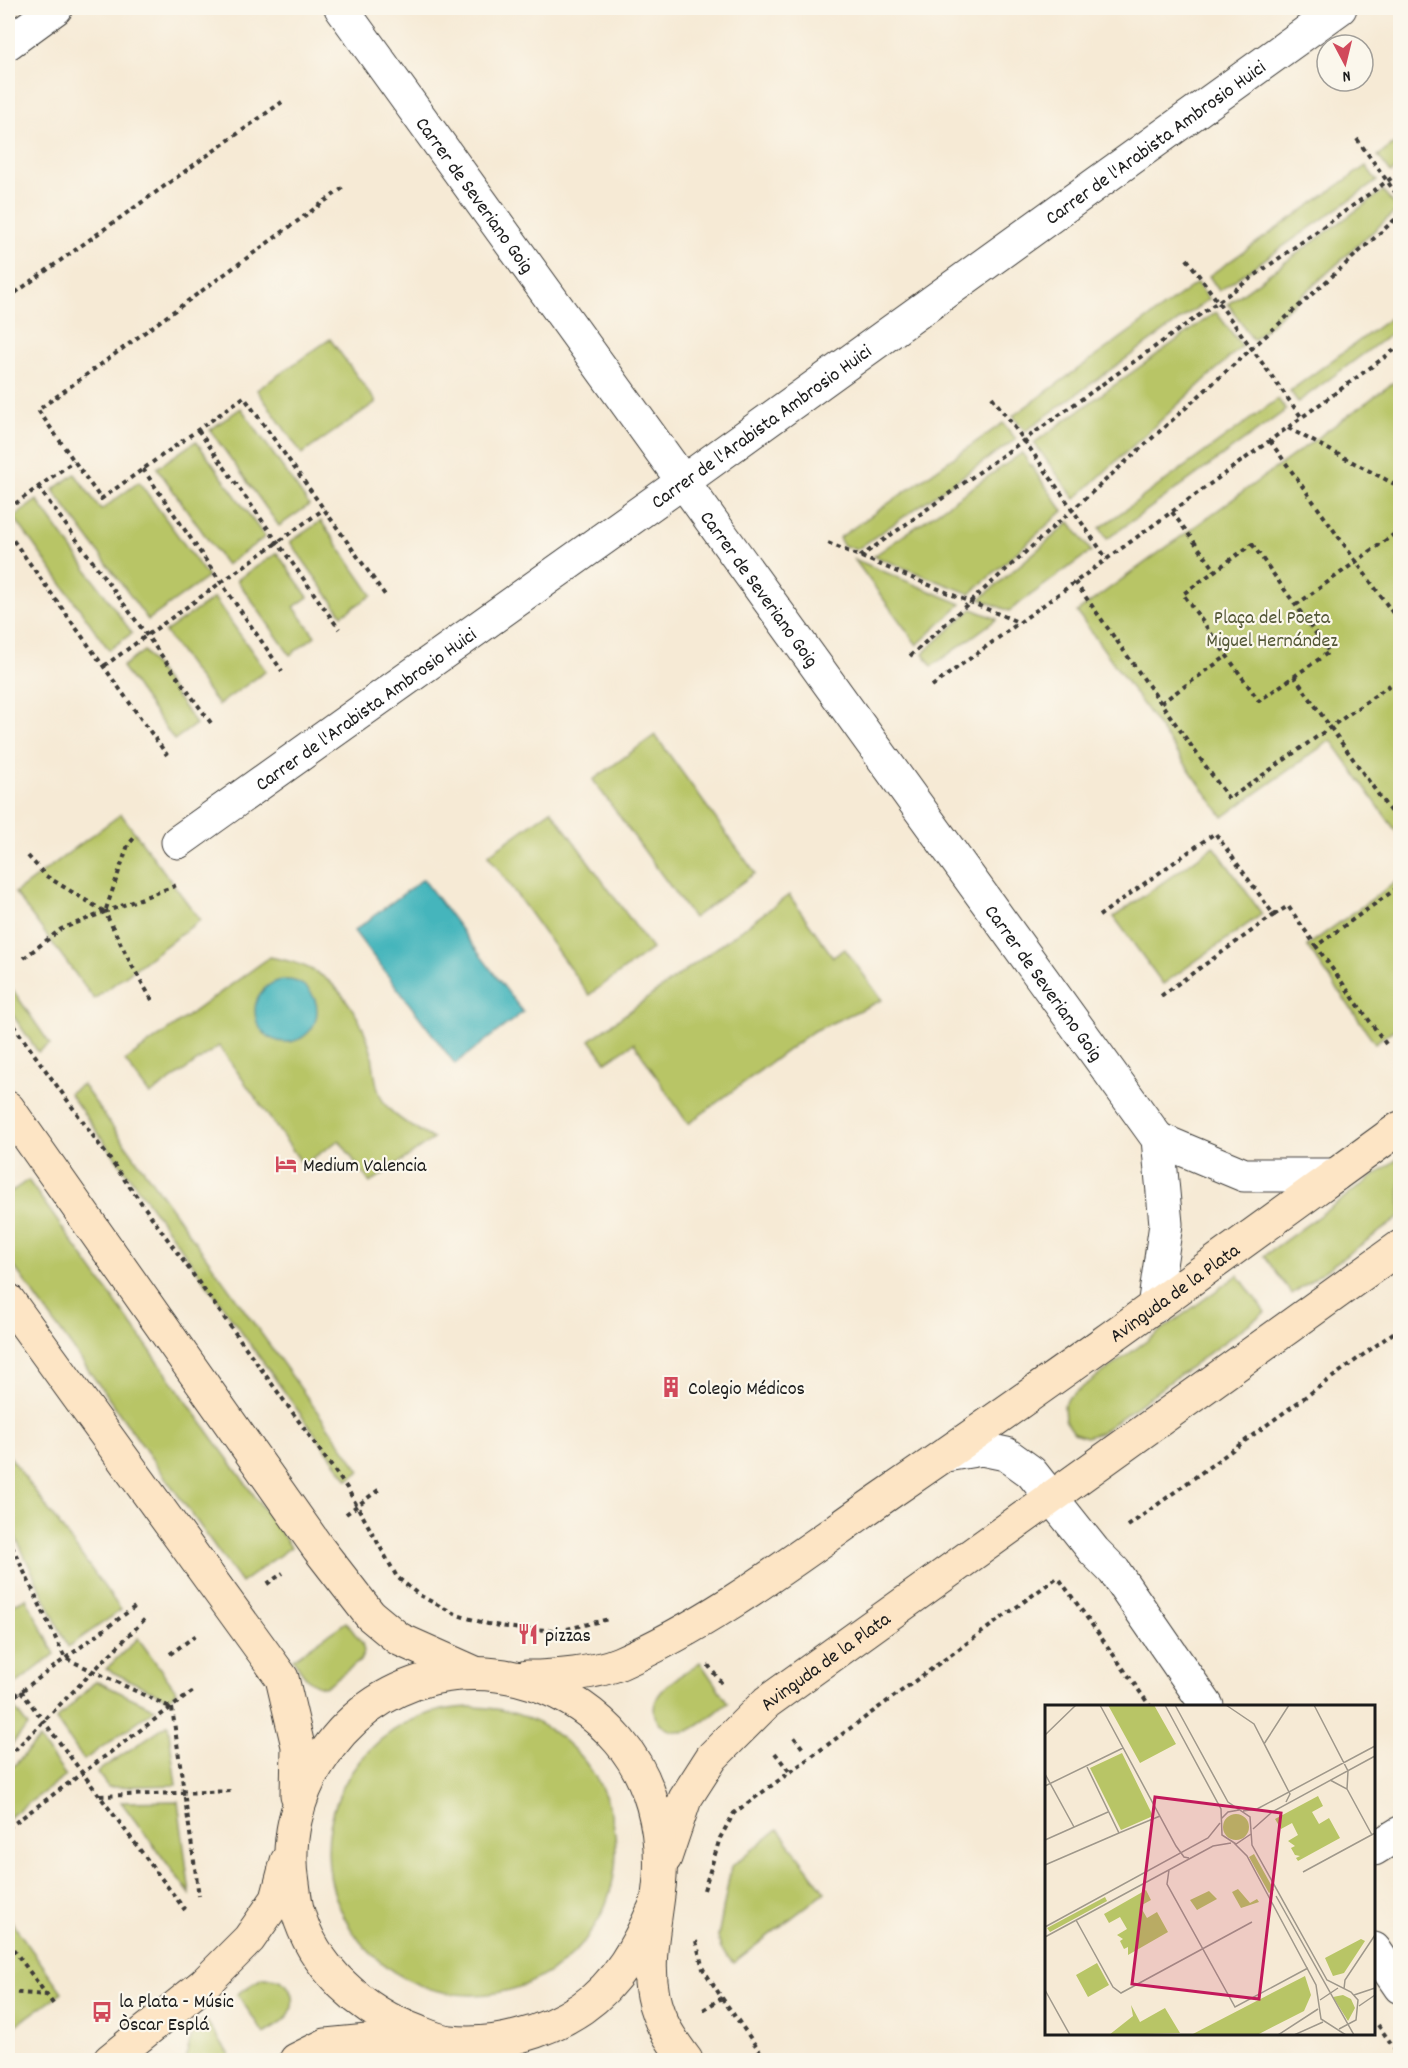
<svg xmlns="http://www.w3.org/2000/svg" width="1408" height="2068" font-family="Dekko,sans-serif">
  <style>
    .green { fill: #b8c566; stroke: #6a7041; stroke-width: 1.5 }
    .water { fill: #45b5bc; stroke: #30686c; stroke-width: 1.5 }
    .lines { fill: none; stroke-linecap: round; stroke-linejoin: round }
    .minor-casing { stroke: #3d3b38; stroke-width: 35 }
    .secondary-casing { stroke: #3d3b38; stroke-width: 35 }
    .path { stroke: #3d3b38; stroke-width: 4; stroke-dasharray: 4.5 4.5; stroke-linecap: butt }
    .minor { stroke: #fff; stroke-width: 33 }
    .secondary { stroke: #fde5c5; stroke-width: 33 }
    .labels { text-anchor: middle; stroke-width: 4.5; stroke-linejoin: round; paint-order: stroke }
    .street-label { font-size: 20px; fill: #1c1c1c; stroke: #fbf7ec }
    .park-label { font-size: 20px; fill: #535736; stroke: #fbf7ec }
    .poi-label { font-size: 20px; fill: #1c1c1c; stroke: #fbf7ec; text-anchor: start }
    .inset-road { fill: none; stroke: #9f988b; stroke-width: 1.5 }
    .view { fill: #c2185b; fill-opacity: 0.15; stroke: #c2185b; stroke-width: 3 }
    .inset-edge { fill: none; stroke: #1c1c1c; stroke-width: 3 }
  </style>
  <rect width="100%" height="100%" fill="#fbf7ec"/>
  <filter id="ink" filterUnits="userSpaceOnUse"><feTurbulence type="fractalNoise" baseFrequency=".0167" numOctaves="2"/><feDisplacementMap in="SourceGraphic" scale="12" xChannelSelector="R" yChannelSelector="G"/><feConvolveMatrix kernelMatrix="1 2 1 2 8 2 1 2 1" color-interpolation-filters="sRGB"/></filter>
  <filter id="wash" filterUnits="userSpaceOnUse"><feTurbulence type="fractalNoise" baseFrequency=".008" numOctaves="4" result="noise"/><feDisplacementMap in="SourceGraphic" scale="24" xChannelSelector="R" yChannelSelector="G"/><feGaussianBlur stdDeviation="1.35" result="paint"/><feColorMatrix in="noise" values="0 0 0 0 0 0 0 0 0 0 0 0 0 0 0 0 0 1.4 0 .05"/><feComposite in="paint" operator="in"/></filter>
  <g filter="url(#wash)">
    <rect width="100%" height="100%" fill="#f6ead5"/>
    <!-- green -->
    <g class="green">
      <path d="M1400,140V166L1391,173L1378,156Z"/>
      <path d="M1366,166L1377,181L1219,291L1209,276Z"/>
      <path d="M1383,191L1398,209L1253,340L1228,304Z"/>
      <path d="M1197,283L1209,299L1025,431L1013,416Z"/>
      <path d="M1400,311V327L1298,402L1290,391Z"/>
      <path d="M1216,312L1242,346L1075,499L1034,443Z"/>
      <path d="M330,339L376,402L302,454L257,390Z"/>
      <path d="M1400,378V837L1331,740L1223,817L1077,612Z"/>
      <path d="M1278,399L1286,410L1107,539L1100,528Z"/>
      <path d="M241,408L309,505L279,526L210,430Z"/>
      <path d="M1003,423L1016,439L856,550L843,545L839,538Z"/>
      <path d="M196,441L265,537L226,565L157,468Z"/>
      <path d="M1022,453L1063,511L970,594L874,556Z"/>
      <path d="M75,474L101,510L139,482L208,577L148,620L53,490Z"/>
      <path d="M37,500L132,633L109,650L14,517Z"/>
      <path d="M321,521L372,595L342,615L290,542Z"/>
      <path d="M1070,522L1091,551L1009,611L980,599Z"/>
      <path d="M277,553L308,597L294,607L315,636L290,655L237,580Z"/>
      <path d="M854,559L961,604L917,645Z"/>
      <path d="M214,598L266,671L218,705L165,632Z"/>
      <path d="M972,609L997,619L932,666L923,653Z"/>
      <path d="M144,651L196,724L174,740L122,667Z"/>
      <path d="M655,735L755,873L693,918L593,780Z"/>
      <path d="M551,810L652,949L589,995L488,855Z"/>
      <path d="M121,814L200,920L94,999L15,893Z"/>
      <path d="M1214,846L1262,914L1163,984L1114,917Z"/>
      <path d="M1400,879V1025L1375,1043L1307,946Z"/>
      <path d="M789,895L833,957L845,949L882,1000L812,1032L688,1124L634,1043L606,1062L590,1040Z"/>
      <path d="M270,957C285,960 300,963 314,971C341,985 364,1022 371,1051C375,1068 374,1088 385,1104C397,1120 417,1129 433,1139L370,1183L339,1140L303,1165L219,1046L150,1095L125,1061Z"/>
      <path d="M8,983L50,1044L38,1052L8,1008Z"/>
      <path d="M82,1084L360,1471L348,1480L69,1093Z"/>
      <path d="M1400,1157V1217L1292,1294L1264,1256Z"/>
      <path d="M28,1180L291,1547L241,1583L8,1258V1194Z"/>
      <path d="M1238,1275L1265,1312L1100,1433L1086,1437L1074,1433L1065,1420L1064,1405L1069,1397Z"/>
      <path d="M8,1454L121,1610L68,1647L8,1521Z"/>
      <path d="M26,1598L55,1654L8,1690V1607Z"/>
      <path d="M346,1622L362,1643L364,1652L360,1661L325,1687C308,1685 302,1672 293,1659Z"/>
      <path d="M138,1638L177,1692L168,1699L106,1669Z"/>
      <path d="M700,1662L728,1703C717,1711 706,1721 694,1728C673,1740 645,1722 657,1698C665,1683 687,1672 700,1662Z"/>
      <path d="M96,1681L155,1709L84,1760L56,1720Z"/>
      <path d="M12,1705L28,1726L8,1748V1709Z"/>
      <circle cx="472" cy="1851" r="144"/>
      <path d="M168,1724L176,1785L108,1787L97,1772Z"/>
      <path d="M39,1739L66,1776L8,1818V1772Z"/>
      <path d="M178,1801L190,1894L121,1802Z"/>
      <path d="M778,1829L825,1892L733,1963L721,1949L718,1937L731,1867Z"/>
      <path d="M8,1917L62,1992L8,2031Z"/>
      <path d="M262,1978C266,1978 272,1978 276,1979C293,1983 297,2005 287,2017C282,2024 271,2029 264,2034L237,1994Z"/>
      <path d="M205,2019L230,2056L224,2060H185L194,2027Z"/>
    </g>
    <!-- water -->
    <g class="water">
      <path d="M423,879L523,1012L455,1064L354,931Z"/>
      <circle cx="286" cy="1011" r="31"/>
    </g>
  </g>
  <g filter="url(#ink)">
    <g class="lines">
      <defs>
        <g id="minor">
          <path id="s1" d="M341,8L1158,1139L1166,1224L1154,1307"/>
          <path d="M8,43L56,8"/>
          <path id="s2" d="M178,842L684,481L1340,8"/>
          <path d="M1158,1139L1244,1175H1335"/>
          <path d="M946,1455L982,1449L1006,1454L1031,1472L1094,1551L1114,1571L1207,1706"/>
          <path d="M1374,1849L1400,1833"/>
          <path d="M1374,1949L1400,1987"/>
        </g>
        <g id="secondary">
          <path d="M8,1108L318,1548L370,1615L399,1639L473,1672"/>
          <path d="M8,1300L282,1678L298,1746L297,1795"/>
          <path id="s3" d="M527,1677C553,1677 597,1673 620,1663C716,1621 800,1555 885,1496C1059,1377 1229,1252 1400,1128"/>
          <path id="s4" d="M665,1858L685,1799L712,1757L767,1702L1400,1247"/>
          <path d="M655,1907C638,1945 618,1983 582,2008C545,2033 495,2047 450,2042C439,2041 428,2036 418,2032C363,2012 313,1968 297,1909C295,1900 294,1891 293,1883C286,1842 297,1796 319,1762C346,1719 383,1690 433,1678C502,1663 573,1687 619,1741C651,1778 663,1829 660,1877C657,1917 645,1956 653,1996C658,2021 671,2040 686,2060"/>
          <path d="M110,2060L204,1984L249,1939L277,1899L287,1861"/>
          <path d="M296,2060L326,2045L388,2039H423"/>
        </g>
      </defs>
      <!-- minor casing -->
      <use href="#minor" class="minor-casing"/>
      <!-- secondary casing -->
      <use href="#secondary" class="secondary-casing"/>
      <!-- path -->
      <g class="path">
        <path d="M1357,139L1400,199"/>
        <path d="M343,188L38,410L101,499L244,397L385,595"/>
        <path d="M1187,259L1302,418"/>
        <path d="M8,298L282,102"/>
        <path d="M992,397L1024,440L1107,559"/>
        <path d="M1288,428L1400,487"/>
        <path d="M198,430L339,629"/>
        <path d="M1270,441L1400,623"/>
        <path d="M143,469L282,671"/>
        <path d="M38,487L211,723"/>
        <path d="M8,509L74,461"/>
        <path d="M1172,512L1216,571"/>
        <path d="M8,533L167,755"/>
        <path d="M828,543L1018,622"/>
        <path d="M1252,544L1329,652L1259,701L1183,594Z"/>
        <path d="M860,557L1400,172"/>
        <path d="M1075,582L1229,799L1400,678"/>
        <path d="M1296,605L1400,530"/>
        <path d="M910,656L1400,215"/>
        <path d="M104,666L324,509"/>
        <path d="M1294,676L1400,825"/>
        <path d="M932,686L1400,346"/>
        <path d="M1161,703L1227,656"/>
        <path d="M28,856L46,876L105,912L128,845L135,837"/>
        <path d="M1274,915L1288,906L1316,946"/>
        <path d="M1099,916L1215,833L1274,915L1158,998"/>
        <path d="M24,958L61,929L105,912"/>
        <path d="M152,1000L131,964L105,912L177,885"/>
        <path d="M8,1018L347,1488L397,1577L419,1595L457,1615L488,1624L520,1629L556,1630"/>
        <path d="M1386,1044L1316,946L1400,886"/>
        <path d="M346,1514L381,1488"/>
        <path d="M1128,1526L1400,1328"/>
        <path d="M8,1538L65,1658L172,1708"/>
        <path d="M1060,1580L1150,1706"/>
        <path d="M267,1584L283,1573"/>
        <path d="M567,1629L609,1619"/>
        <path d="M170,1654L198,1634"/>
        <path d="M708,1665L723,1685"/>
        <path d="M21,1691L185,1910"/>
        <path d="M8,1701L136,1606"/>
        <path d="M172,1708L199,1896"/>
        <path d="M794,1737L804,1750"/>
        <path d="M775,1753L789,1771"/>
        <path d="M8,1757L145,1619"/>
        <path d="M100,1796L232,1791"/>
        <path d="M8,1828L196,1689"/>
        <path d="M704,1890L720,1838L734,1813L1059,1576"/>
        <path d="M696,1941L703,1969L722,1998L703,2010"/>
        <path d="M8,1942L54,2005"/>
        <path d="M8,1992L46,1995"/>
        <path d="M722,1998L766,2060"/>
        <path d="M1378,2025L1400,2056"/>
      </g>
      <!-- minor -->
      <use href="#minor" class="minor"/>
      <!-- secondary -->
      <use href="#secondary" class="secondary"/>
    </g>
  </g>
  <!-- icons -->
  <defs>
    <symbol id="hotel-bare" viewBox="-9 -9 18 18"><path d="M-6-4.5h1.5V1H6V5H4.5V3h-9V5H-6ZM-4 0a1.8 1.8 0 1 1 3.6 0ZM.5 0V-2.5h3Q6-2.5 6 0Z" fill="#d1495b" stroke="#fbf7ec" stroke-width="2.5" paint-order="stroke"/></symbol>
    <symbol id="building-bare" viewBox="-9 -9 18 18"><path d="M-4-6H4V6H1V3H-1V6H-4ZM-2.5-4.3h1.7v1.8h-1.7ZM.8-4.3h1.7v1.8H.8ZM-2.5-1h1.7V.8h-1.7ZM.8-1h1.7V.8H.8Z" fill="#d1495b" stroke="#fbf7ec" stroke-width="2.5" paint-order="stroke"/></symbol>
    <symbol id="restaurant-bare" viewBox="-9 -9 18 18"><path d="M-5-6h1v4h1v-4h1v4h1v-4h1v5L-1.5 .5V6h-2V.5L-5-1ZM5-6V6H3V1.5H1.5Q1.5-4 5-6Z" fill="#d1495b" stroke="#fbf7ec" stroke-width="2.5" paint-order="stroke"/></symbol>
    <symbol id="bus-bare" viewBox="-9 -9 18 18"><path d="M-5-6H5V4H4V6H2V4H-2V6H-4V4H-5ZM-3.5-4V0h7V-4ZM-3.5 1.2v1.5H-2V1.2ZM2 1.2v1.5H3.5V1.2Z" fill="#d1495b" stroke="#fbf7ec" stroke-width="2.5" paint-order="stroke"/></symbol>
  </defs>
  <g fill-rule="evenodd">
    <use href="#hotel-bare" x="271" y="1149" width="30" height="30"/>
    <use href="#building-bare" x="656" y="1372" width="30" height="30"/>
    <use href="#restaurant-bare" x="513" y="1619" width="30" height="30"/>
    <use href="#bus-bare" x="87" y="1997" width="30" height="30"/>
  </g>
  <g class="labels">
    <!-- street labels -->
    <g class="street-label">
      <text dy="7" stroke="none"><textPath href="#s2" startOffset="1202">Carrer de l'Arabista Ambrosio Huici</textPath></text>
      <text dy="7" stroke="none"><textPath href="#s1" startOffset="230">Carrer de Severiano Goig</textPath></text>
      <text dy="7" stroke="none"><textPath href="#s2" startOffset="716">Carrer de l'Arabista Ambrosio Huici</textPath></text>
      <text dy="7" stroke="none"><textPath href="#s1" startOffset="716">Carrer de Severiano Goig</textPath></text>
      <text dy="7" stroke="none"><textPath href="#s2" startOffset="230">Carrer de l'Arabista Ambrosio Huici</textPath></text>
      <text dy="7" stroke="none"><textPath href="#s1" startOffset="1202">Carrer de Severiano Goig</textPath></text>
      <text dy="7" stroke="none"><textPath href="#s3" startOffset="762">Avinguda de la Plata</textPath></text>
      <text dy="7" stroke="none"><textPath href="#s4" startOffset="261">Avinguda de la Plata</textPath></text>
    </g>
    <!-- park labels -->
    <g class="park-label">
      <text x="1272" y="623">Plaça del Poeta<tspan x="1272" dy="23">Miguel Hernández</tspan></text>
    </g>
    <!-- poi labels -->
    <g class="poi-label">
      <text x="303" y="1171">Medium Valencia</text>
      <text x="688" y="1394">Colegio Médicos</text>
      <text x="545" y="1641">pizzas</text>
      <text x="119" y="2007">la Plata - Músic<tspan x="119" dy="23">Òscar Esplá</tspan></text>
    </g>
  </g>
  <!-- overview -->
  <g transform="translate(1045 1705)">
    <rect width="330" height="330" fill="#f6ead5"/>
    <path d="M63,0H109L131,39L95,58ZM77,48L108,111L76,125L45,63ZM273,91L278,101L267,107L274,119L284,113L295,133L253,156L251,153L255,151L250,150L246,143L250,141L243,136L253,130L247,118L236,124L230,114ZM178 122a13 13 0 1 1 26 0a13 13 0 1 1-26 0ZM209,149L229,185L224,188L204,152ZM193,184L205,198L212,194L214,197L196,203L187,187ZM101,185L106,195L95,201L102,213L112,207L123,227L83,250V242L79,244L75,236L78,234L72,230L82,224L75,212L64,218L59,209ZM164,186L172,194L152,205L145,195ZM60,192L62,196L5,227L2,223ZM316,234L320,236L299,268L288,271L280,253ZM52,258L64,280L43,292L31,270ZM260,271L266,290L259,306L212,330H146ZM298,290L306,294L310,303L303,316L288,292ZM86,300L95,317L120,303L135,328L64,330L88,311Z" fill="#b8c566"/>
    <path class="inset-road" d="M55,0L131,141L139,152L144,153M120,0L176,104L177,130L191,139L206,129M130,0L183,97L205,112L207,140L282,275L306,287L313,295L311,315L294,324M181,0L209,19L245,89L241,97M269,0L303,66L302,84M0,30L31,0M219,39L244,0M42,62L74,128L115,111M0,69L29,122M285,75L302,84L327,130M0,81L78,43M198,106L212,104L330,41M176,114L183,107L194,105M208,124L227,107L330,51M0,135L63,107M189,138L202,151L271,280L276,314L301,330M0,160L74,128M124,165L122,179L190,302L263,263M258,167L330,128M231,191L309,330M31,215L68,282L76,288L207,217M0,222L163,133L175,118M0,232L168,141L186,138M299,284L300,275L330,230M0,285L25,330M309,290L330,283M275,295L293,283M314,301L330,290M233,330L273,304M249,330L278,317"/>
    <path class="view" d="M110,92L236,108L214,294L87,279Z"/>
    <rect width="330" height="330" class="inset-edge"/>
  </g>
  <!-- margin -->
  <rect width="1408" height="2068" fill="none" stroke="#fbf7ec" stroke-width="30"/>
  <!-- north arrow -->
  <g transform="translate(1345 63) rotate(173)"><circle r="28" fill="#fbf7ec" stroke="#a29f99" stroke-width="1.5"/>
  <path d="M0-4.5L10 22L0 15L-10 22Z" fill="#d1495b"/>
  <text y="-9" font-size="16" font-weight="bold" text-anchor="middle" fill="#1c1c1c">N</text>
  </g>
</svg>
